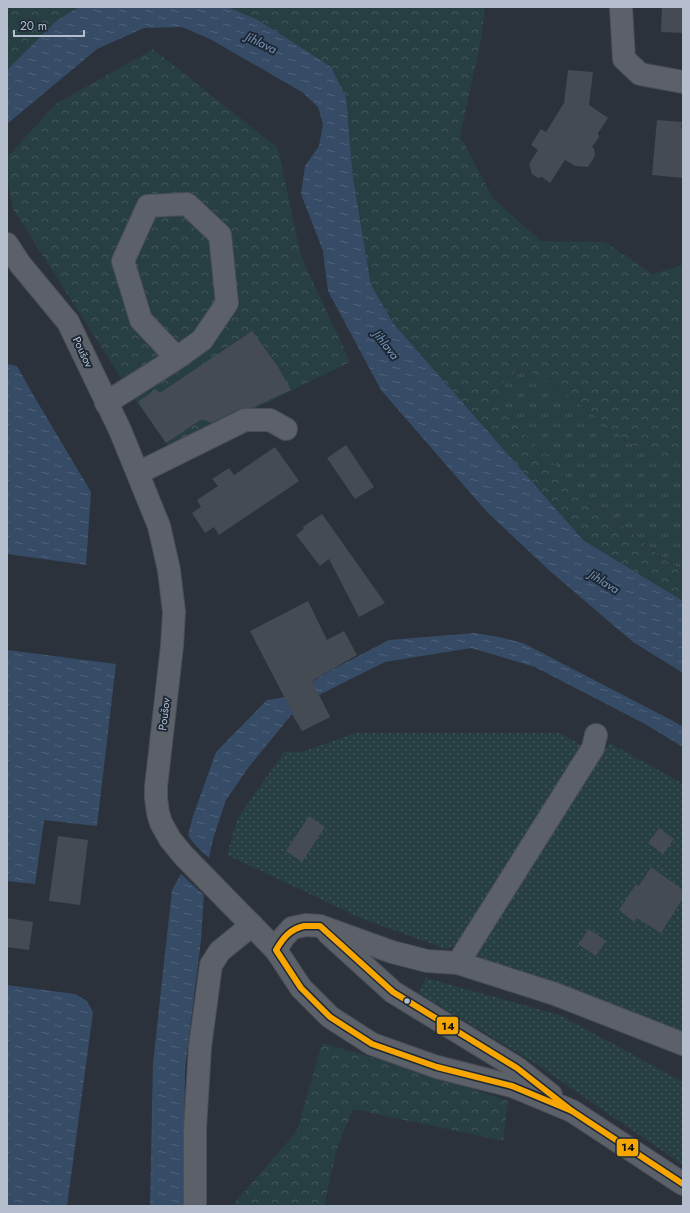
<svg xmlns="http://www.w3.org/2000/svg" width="690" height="1213" font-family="Jost,sans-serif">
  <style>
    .grass { fill: url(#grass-tufts) }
    .forest { fill: url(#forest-crowns) }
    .garden { fill: url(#garden-dots) }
    .water { fill: url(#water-ripples) }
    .pier { fill: #2b323b }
    .building { fill: #454b53 }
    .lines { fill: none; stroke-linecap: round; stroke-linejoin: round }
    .minor-casing { stroke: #4a4e55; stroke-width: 24 }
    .minor { stroke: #5c6068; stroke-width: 22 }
    .bus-1-casing { stroke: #1d2837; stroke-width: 9 }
    .bus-1 { stroke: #f7a600; stroke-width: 6 }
    .bus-dot { fill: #b5becc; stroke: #1d2837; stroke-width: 1.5 }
    .labels { text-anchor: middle; stroke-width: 4; stroke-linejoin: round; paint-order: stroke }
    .street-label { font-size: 11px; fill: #b5becc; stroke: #1d2837 }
    .water-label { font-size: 12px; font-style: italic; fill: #7c95b4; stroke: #1d2837 }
    .line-badge { stroke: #1d2837; stroke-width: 1.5 }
    .pale-badge-label { font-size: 11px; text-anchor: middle; font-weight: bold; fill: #111 }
  </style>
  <defs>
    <pattern id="grass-tufts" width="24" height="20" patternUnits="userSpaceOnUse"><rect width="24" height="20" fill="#273e42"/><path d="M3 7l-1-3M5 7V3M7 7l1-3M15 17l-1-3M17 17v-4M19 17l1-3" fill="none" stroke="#44585c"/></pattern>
    <pattern id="forest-crowns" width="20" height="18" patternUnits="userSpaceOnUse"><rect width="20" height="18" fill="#273e42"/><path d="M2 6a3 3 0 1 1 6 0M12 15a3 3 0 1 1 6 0" fill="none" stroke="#44585c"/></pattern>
    <pattern id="garden-dots" width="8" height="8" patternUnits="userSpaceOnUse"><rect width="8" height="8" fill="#273e42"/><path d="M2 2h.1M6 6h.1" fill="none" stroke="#44585c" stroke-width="1.8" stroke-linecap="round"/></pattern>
    <pattern id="water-ripples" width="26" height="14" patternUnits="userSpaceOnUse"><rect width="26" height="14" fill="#364b66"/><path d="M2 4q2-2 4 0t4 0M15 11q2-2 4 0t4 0" fill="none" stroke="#51637b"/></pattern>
  </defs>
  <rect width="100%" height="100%" fill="#2b323b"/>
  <!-- grass -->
  <path class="grass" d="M516,371L531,372L547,382L571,398L632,444L667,459L683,464V570L670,563L581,493L516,425L500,399L502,383Z"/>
  <!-- forest -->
  <g class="forest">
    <path d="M7,7H79L56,21L7,70Z"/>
    <path d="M228,7H485L481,40L460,136L493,198L541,241L605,242L652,274L683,265V464L667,459L632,444L571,398L547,382L531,372L516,371L502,383L500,399L516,425L581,493L669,563L683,570V601L583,540L393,323L371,285L353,178L346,97L258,20Z"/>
    <path d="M153,49L278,148L301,256L350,362L169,451L166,443L137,403L13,209L7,179V157L56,104Z"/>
    <path d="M322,1043L437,1076L508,1101L503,1141L353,1109L337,1149L324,1206H232L297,1131Z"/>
  </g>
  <!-- garden -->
  <g class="garden">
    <path d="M355,733H560L584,747L456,945L446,949L363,919L227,855L237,819L284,752H302Z"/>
    <path d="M610,743L683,784V1033L479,961L475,951Z"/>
    <path d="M426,978L560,1015L683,1082V1165L530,1060L418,993Z"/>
  </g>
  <!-- water -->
  <g class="water">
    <path d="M79,7H228L258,20L331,67L346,97L353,178L371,285L393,323L583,540L683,601V673L633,642L551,572L487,512L381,390L328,291L323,251L301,194L305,166L319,146L323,124L318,107L302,92L210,39L182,27L144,28L97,49L7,124V70L56,21Z"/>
    <path d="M7,364L17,366L35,398L91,492L86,565L7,554Z"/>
    <path d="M475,633L499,637L523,643L675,722L683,727V747L645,724L535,667L471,648L385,662L319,695L330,717L302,731L292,714L248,768L226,800L213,839L205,877L201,940L185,1069L183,1206H150L153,1063L172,890L181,874L183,855L193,816L216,752L267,700L286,697L328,672L389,640Z"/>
    <path d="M7,650L116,664L97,826L44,820L35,884L7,881Z"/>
    <path d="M7,985L75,994L87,1001L93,1012L67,1206H7Z"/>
  </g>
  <!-- pier -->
  <path class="pier" d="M187,834L195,845L211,860L207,878L206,897L179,872Z"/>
  <!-- building -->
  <g class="building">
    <path d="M662,7H683V33L661,32Z"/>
    <path d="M568,70L593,72L589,105L608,118L598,133L599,137L592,147L594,148L595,156L588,167L575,166L565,160L550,183L542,177L538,178L532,174L529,164L538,150L531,145L541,129L546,132L564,103Z"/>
    <path d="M657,120L682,122L681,128H683V178L652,175Z"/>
    <path d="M252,331L278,367L291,390L252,408L239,409L211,423L202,419L166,443L138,402L156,389L160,393Z"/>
    <path d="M346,445L374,487L355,499L327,458Z"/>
    <path d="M275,447L299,481L219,535L214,527L205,533L192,513L201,507L197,500L218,486L212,479L229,468L234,475Z"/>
    <path d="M322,514L385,603L359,617L329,559L320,566L296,535L304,529L303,527Z"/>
    <path d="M308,601L327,640L344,631L357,655L312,681L330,717L302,731L250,631Z"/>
    <path d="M309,816L325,827L302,862L286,851Z"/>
    <path d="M659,828L674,839L663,854L648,843Z"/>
    <path d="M58,836L88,840L80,905L49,901Z"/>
    <path d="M651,867L683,890V898L661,933L637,918L634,922L619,910L636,884L639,886Z"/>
    <path d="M7,918L33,922L29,950L7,947Z"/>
    <path d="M589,929L606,941L596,956L578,944Z"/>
  </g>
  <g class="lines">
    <defs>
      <g id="minor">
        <path d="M621,7L624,59L640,74L683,82"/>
        <path d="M7,244L20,264L68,322L120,430L159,526L169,570L174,612L172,646L156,787V798L158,813L161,823L170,839L183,855L276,950L301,988L330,1017L372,1044L437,1067L512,1086L572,1111L683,1184"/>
        <path d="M106,403L177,358L202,340L227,303L220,235L187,204L148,206L123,261L141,320L177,358"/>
        <path d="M138,473L245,420H270L286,429"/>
        <path d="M328,933L393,992L517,1068L551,1095"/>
        <path d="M276,950L283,938L292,928L306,925L320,926L392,952L427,961L458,963L555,994L683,1044"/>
        <path d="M458,963L593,748L596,735"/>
        <path d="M195,1206V1129L200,1047L211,965L220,951L252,925"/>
      </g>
    </defs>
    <!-- minor casing -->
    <use href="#minor" class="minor-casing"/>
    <!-- minor -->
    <use href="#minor" class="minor"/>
    <defs>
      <g id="bus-1">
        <path d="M304,926H320L393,992L517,1068L572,1111L512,1086L437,1067L372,1044L330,1017L301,988L276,950C283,938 290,929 304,926Z"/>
        <path d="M572,1111L683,1184"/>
      </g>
    </defs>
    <!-- bus-1 casing -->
    <use href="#bus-1" class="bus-1-casing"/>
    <!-- bus-1 -->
    <use href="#bus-1" class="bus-1"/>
  </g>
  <!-- markers -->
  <circle class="bus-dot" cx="407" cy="1001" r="3.5"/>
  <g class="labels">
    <!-- street labels -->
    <g class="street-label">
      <text transform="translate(83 352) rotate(65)" y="4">Poušov</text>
      <text transform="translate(164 714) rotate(-83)" y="4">Poušov</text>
    </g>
    <!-- water labels -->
    <g class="water-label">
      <text transform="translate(261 43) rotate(26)" y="4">Jihlava</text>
      <text transform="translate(386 345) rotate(52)" y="4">Jihlava</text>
      <text transform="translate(604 582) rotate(32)" y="4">Jihlava</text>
    </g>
  </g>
  <g class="line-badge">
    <rect x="436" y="1016" width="23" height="19" rx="4" fill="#f7a600"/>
    <rect x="616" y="1138" width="23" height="19" rx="4" fill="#f7a600"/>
  </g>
  <g class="pale-badge-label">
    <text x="448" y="1030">14</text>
    <text x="628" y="1151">14</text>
  </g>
  <!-- border -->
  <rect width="690" height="1213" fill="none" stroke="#b5becc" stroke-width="16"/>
  <!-- scale -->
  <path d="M14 30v6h70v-6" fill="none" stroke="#b5becc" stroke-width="2"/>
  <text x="20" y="30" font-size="12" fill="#b5becc" stroke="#1d2837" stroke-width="3" paint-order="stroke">20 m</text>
</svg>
